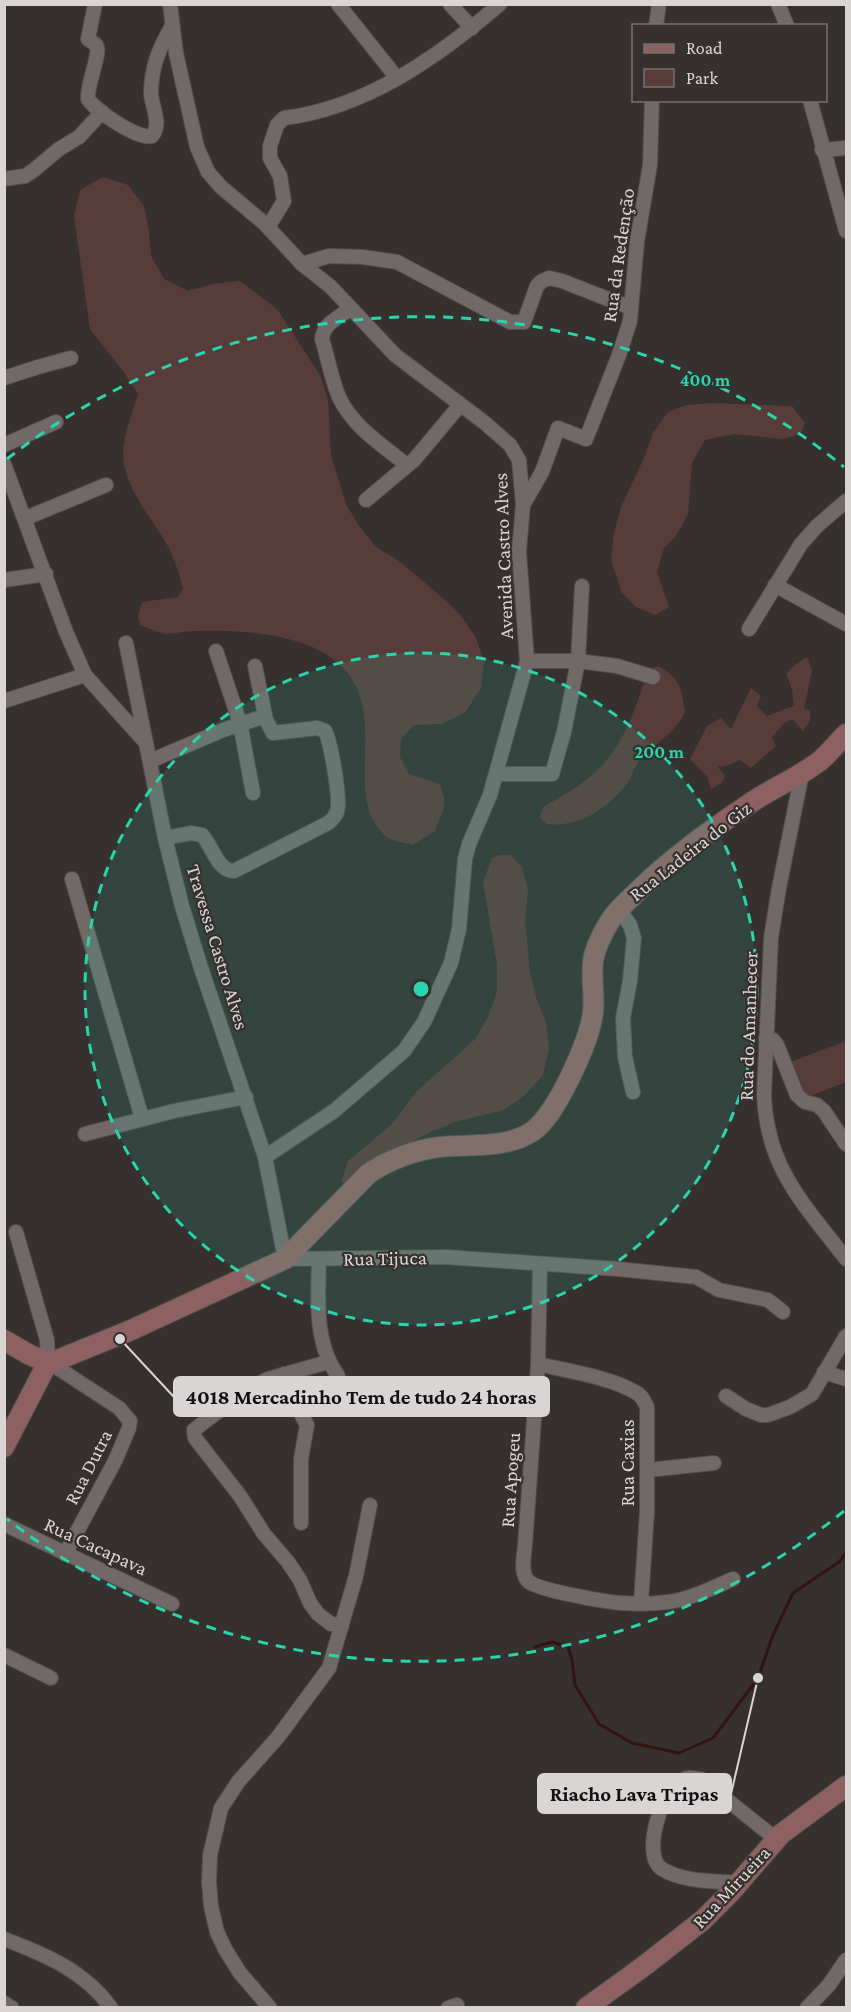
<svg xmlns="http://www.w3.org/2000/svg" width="851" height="2012" font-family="'Crimson Pro',serif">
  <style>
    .green { fill: #583c3a }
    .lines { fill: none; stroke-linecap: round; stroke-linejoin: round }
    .stream { stroke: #361313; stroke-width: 3 }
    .street-casing { stroke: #524d4c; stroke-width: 16 }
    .secondary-casing { stroke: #524d4c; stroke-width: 22 }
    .street { stroke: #706968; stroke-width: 14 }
    .secondary { stroke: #8d6161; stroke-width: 20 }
    .ring { fill: none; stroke: #29d5ad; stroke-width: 3; stroke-dasharray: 10 8 }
    .labels { text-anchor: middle; stroke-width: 4.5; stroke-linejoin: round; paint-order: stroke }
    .street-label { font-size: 20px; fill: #d9d5d4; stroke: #36302f }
    .centre { fill: #29d5ad; stroke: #36302f; stroke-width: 3 }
    .ring-label { font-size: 18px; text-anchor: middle; font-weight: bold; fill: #29d5ad; stroke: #36302f; stroke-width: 4.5; stroke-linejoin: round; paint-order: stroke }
    .leader { fill: none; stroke: #d9d5d4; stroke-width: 2 }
    .callout-dot { fill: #d9d5d4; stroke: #36302f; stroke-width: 2 }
    .callout { fill: #d9d5d4; stroke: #d9d5d4; stroke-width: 2 }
    .callout-label { font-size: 21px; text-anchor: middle; font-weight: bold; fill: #111 }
  </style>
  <rect width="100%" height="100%" fill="#36302f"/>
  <!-- green -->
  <g class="green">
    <path d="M103,177L128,185L144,206L149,231L151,256L164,279L188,291L213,284L240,281L277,309L320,375L328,400L331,455L346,504L359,526L376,547L399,561L444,599L462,617L476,638L484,662L481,688L465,713L441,724L414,725L401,739L400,757L409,774L440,784L444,798V808L435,831L413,845C405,843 392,841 387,837C338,797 394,712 338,663C303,632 237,630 193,631C184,631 175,634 166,634C158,633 148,628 140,625L138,616L142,602L178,597L183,589C179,572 174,557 165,541C148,513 118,480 124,444C126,428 133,411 138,394L123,371L90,329L74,216L80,190Z"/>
    <path d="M712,403L792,406L805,423L801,434L783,439L734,434L705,440L692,463L688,514L676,536L664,548L657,572L669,607L655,615L636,607L622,593L611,560L614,533L621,507L644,458L653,433L668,412L686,405Z"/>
    <path d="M807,657L812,670L804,709L810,710V721L803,731L792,719L783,724L772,738L776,746L751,768L740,760L729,765L718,767L725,776L722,783L711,789L707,776L690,759L707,726L721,718L731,729L751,688L761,696L757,706L767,716L794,706L792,689L786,674L793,666Z"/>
    <path d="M658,666C681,678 681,688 685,712C682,717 679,723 675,727C664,740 649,748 638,762C633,769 631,779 625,786C606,810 577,828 546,824L540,817L543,807C566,794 591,780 607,760C628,734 638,701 648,670Z"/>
    <path d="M499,855H511L522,867L528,890L525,920L530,972L536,997L546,1022L549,1049L543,1075L525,1095L504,1110L455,1122L431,1132L391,1153L350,1185L341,1182L348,1161L392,1124L417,1091L475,1039L488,1017L497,992V965L483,882L492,858Z"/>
    <path d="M846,1041V1082L805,1098L790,1062Z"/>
  </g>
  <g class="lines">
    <!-- stream -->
    <path class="stream" d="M535,1647L552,1642L568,1647L572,1660L575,1685L599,1724L632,1743L679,1753L713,1738L758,1678L773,1635L793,1593L839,1562L846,1553"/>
    <defs>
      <g id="street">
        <path d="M95,4L88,39C90,41 93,42 96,45C102,51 86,87 88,99C96,111 138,140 152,136C162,124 152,107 151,94C151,68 159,48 172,26"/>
        <path d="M170,4L176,53L197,147L208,172L221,187L264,223L302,264L331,287L395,355L485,423L510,445L519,460L523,505L519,551L527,661L490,795L469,844L465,859L459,929L451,963L424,1022L404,1051L334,1111L265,1157"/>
        <path d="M338,4L397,78"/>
        <path d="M450,4L472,28"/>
        <path d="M778,4L787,26"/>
        <path d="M656,26L659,4"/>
        <path d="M810,100L846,231"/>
        <path d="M822,150L846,148"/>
        <path d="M4,179L25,176L34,170L59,149L79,137L102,112"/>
        <path d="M268,227L284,201L280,176L270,158V146L277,125L284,118C366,108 438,57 500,4"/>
        <path d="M302,264L329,256L363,257L397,262L510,322H524L537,286L542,281L549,278L562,281L631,308"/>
        <path d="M350,309C339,317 323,324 322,339C328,358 331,378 339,397C352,426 383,446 407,465"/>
        <path d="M4,378L38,367L71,358"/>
        <path d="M4,445L56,422"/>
        <path d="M4,464L66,632L85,675L146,743"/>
        <path d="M366,500L414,460L460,405"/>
        <path d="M523,505L542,472L558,428L586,439L619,355L630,321L637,242L650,165L652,100"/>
        <path d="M26,518L106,485"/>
        <path d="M4,580L46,574"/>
        <path d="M775,585L846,624"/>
        <path d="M749,629L801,544L817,526L846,501"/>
        <path d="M126,643L165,838L182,906L201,968L265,1157L285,1259L446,1257L618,1269L696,1277L719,1290L768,1300L783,1312"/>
        <path d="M216,651L240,723L253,793"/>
        <path d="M527,661H578L617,666L653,677"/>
        <path d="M4,701L85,675"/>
        <path d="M150,761L223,730L265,716"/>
        <path d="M802,773L779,888L771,938L764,1095C767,1169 804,1204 846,1259"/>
        <path d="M496,774H552L564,732L578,661L582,586"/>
        <path d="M165,838L191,833L202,835C212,845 217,871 234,871L328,823C332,820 335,817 337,812C341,800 331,743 325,731L317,728L273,733L266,720L255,666"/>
        <path d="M72,879L142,1118"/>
        <path d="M619,909L630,925L634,938L630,981L623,1018L625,1057L633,1092"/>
        <path d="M766,1038L773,1040L777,1045L797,1095L805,1102L817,1105L824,1111L846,1144"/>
        <path d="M85,1134L174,1111L246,1097"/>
        <path d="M16,1232L47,1340L48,1362"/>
        <path d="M319,1259C318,1299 314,1343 338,1376"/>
        <path d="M540,1264L538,1364L525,1545C524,1556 520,1573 528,1581C536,1590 607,1602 621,1603C636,1604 653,1604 668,1602C691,1599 712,1588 733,1579"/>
        <path d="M328,1362L268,1379L246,1390L194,1430L195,1438L240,1496L264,1534L288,1562L300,1580L310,1603L318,1614L331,1624L342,1625"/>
        <path d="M50,1363L119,1408L130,1421L129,1428L115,1461L65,1554"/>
        <path d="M538,1364C567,1371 610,1377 635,1392C642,1395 644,1401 647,1407V1512L641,1603"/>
        <path d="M824,1372L846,1379"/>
        <path d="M284,1374L293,1399L307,1425L301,1459V1523"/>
        <path d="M726,1396L746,1409L761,1415H768L790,1407L812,1394L846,1336"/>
        <path d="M648,1470L714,1463"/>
        <path d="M4,1524L172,1604"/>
        <path d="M4,1655L51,1678"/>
        <path d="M739,1883C714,1881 683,1882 662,1869C640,1855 663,1783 687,1778C691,1777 697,1779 701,1779L776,1839"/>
        <path d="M4,1939C44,1954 85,1971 111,2008"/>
        <path d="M4,2003L12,2008"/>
        <path d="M270,2008L240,1973L225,1949L217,1932L211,1906L209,1882L210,1855L221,1808L238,1782L278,1737L329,1668L356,1576L370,1505"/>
        <path d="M448,2008L457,2005"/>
        <path d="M807,2008L829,1985L846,1960"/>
      </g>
      <g id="secondary">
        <path d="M4,1340L30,1355L50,1363L129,1331L285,1259L368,1174C388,1160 415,1150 440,1147C469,1144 507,1149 533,1131C556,1115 590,1041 593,1012C595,996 591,979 593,962C594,950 603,932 610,921C618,908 630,899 641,888C674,856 713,828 752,802C774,787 800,777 821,760C830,752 838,742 846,734"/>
        <path d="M4,1447L48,1362"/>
        <path d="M586,2008L644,1966L703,1920L730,1893L781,1834L846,1786"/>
      </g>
    </defs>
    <!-- street casing -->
    <use href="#street" class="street-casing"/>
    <!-- secondary casing -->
    <use href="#secondary" class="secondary-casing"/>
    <!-- street -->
    <use href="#street" class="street"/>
    <!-- secondary -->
    <use href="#secondary" class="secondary"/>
  </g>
  <!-- distance rings -->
  <circle cx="421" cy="989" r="336" fill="#29d5ad" fill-opacity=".12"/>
  <g class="ring">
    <circle cx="421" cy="989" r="336"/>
    <path d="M844 1511A672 672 0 0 1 7 1519M7 459A672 672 0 0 1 844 467"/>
  </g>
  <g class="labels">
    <!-- street labels -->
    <g class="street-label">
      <text transform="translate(618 255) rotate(-82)" y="7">Rua da Redenção</text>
      <text transform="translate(503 556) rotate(-92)" y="7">Avenida Castro Alves</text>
      <text transform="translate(690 851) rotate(-38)" y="7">Rua Ladeira do Giz</text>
      <text transform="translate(218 947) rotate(73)" y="7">Travessa Castro Alves</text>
      <text transform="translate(748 1026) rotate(-88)" y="7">Rua do Amanhecer</text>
      <text transform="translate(385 1258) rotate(-1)" y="7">Rua Tijuca</text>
      <text transform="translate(627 1463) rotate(-90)" y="7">Rua Caxias</text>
      <text transform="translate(88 1467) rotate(-63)" y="7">Rua Dutra</text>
      <text transform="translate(510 1480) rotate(-86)" y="7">Rua Apogeu</text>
      <text transform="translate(96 1546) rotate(25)" y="7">Rua Cacapava</text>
      <text transform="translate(731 1887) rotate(-47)" y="7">Rua Mirueira</text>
    </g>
  </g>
  <circle cx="421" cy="989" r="9" class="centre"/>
  <g class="ring-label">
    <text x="705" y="386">400 m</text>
    <text x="659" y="758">200 m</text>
  </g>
  <!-- callouts -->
  <path class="leader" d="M120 1339L174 1397M758 1678L731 1794"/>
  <g class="callout-dot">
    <circle cx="120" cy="1339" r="6"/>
    <circle cx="758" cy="1678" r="6"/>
  </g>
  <g class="callout">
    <rect x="174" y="1377" width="375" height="39" rx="6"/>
    <rect x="538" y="1774" width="193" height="39" rx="6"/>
  </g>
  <g class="callout-label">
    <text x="361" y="1404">4018 Mercadinho Tem de tudo 24 horas</text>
    <text x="634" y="1801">Riacho Lava Tripas</text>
  </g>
  <!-- border -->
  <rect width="851" height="2012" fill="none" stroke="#d9d5d4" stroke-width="12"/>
  <!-- legend -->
  <rect x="632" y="24" width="195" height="78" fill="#36302f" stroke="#777271" stroke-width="1.5"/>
  <rect x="644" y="44" width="30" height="9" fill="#8d6161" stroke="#777271" stroke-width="1.5"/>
  <text x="686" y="54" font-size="18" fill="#d9d5d4">Road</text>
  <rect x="644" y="69" width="30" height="18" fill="#583c3a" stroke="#777271" stroke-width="1.5"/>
  <text x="686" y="84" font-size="18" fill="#d9d5d4">Park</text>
</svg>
